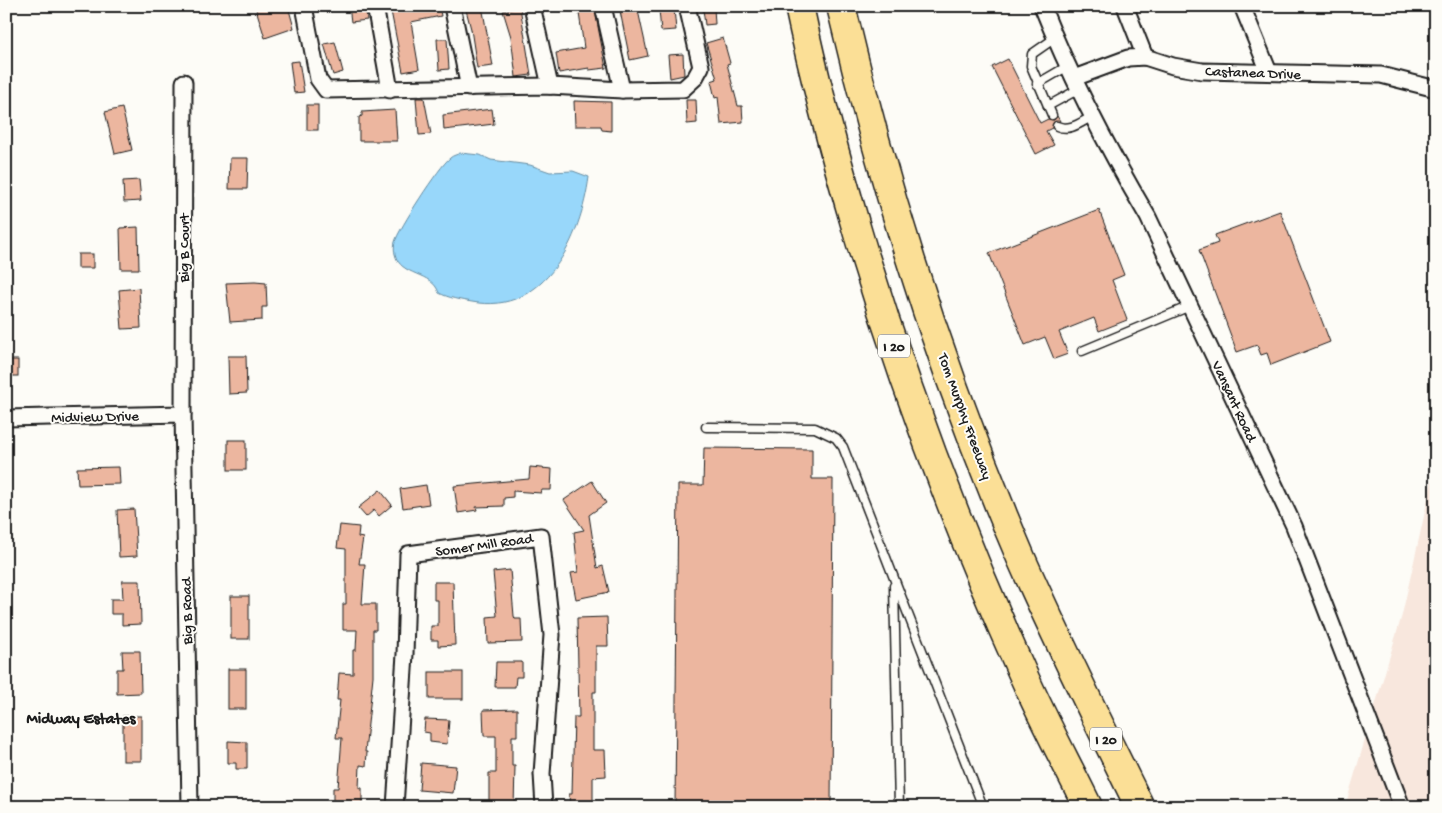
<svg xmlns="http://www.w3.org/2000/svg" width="1442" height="813" font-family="'Gochi Hand',sans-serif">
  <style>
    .built { fill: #f8e7dd }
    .water { fill: #98d7fa; stroke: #668ca1 }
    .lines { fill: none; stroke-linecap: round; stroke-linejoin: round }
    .stream { stroke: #668ca1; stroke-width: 4 }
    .building { fill: #ecb69f; stroke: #1c1c1c }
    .lane-casing { stroke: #1c1c1c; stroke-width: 11 }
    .street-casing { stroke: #1c1c1c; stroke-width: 19 }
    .highway-casing { stroke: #1c1c1c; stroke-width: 31 }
    .lane { stroke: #fdfcf7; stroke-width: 8 }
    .street { stroke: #fdfcf7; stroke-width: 15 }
    .highway { stroke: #fbdf96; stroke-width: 28 }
    .labels { text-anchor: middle; stroke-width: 4; stroke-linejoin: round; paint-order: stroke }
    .shield { fill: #fdfcf7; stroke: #605f5e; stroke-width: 1 }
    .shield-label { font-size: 14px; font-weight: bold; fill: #1c1c1c }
    .street-label { font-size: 15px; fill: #1c1c1c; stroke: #fdfcf7 }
    .neighbourhood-label { font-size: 16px; font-weight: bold; fill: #1c1c1c; stroke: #fdfcf7 }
  </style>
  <rect width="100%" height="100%" fill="#fdfcf7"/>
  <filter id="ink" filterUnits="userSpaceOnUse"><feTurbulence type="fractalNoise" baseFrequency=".02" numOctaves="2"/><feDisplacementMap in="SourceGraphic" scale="10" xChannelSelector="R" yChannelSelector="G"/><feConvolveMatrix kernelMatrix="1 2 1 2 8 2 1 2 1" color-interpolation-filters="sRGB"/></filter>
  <g filter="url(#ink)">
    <!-- built -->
    <path class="built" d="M1436,462V807H1345L1402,615Z"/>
    <!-- water -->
    <path class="water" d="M460,153L480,155L491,160L530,165L550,172L573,171L589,177C581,237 546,316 472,302C460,300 449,298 439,293C432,271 400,277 395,254C394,251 394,245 395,242C398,230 440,165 450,158C453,155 457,155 460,153Z"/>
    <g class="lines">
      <!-- stream -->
      <path class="stream" d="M1434,807L1436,806"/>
    </g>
    <!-- building -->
    <g class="building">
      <path d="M255,6H288L294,28L265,38Z"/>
      <path d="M349,6H365L367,20L351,22Z"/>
      <path d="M390,6H439L441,16L411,22L419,69L403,72Z"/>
      <path d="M465,6H482L493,66L477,68L471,29Z"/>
      <path d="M578,6H594L606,68L589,70V68L559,73L556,53L584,48Z"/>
      <path d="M619,6H637L648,56L630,60Z"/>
      <path d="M520,7L531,75L516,77L511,37L503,11Z"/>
      <path d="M714,8L715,24L705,25L703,9Z"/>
      <path d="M674,9L676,30L661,31L659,10Z"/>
      <path d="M723,38L730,63L727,64L738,106H742L743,122L721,124L718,97L715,98L711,81L717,79L706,43Z"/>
      <path d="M437,39H447L449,69L439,70Z"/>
      <path d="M335,42L343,72L333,75L324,44Z"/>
      <path d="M683,54L684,75L670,78L668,55Z"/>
      <path d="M1008,59L1040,123L1048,119L1054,120L1057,116L1060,121L1054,122L1052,128L1046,131L1054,145L1036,154L992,67Z"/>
      <path d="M299,61L304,92L294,93L290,62Z"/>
      <path d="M416,98H424L431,134L419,135Z"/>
      <path d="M686,100H696L697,123L687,124Z"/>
      <path d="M574,101L611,102V131L602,130L601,126H575Z"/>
      <rect x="307" y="105" width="11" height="25"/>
      <path d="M122,108L132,150L115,154L105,112Z"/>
      <path d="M492,109L494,124L444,130L443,115Z"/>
      <path d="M395,110L397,141H359V117L362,116V112Z"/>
      <path d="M230,158H248L247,189H229Z"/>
      <path d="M139,180L141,201L124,202L123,181Z"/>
      <path d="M1099,210L1124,275L1112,280L1127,320L1099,331L1094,318L1059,332L1068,354L1054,359L1045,337L1025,345L989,253Z"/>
      <path d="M1280,211L1330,342L1271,365L1267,353L1261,355L1257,345L1237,352L1199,250L1218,243L1215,235Z"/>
      <path d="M138,227L139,269H121L120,228Z"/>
      <rect x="78" y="254" width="15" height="14"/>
      <path d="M255,282L266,283L267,307H262V320L230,322L226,283Z"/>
      <path d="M139,288L141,328L122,329L119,290Z"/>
      <path d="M228,356H246L247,393L229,394Z"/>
      <rect x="6" y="360" width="12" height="16"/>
      <rect x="228" y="440" width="18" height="30"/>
      <path d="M704,448L812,449V479H833L831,807H675L678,485H703Z"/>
      <path d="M119,467L120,484L78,485L77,468Z"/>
      <path d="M530,467L552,469L551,490H542L541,493L513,491V497L504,498V506L476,507L477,510L458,513L454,486L529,479Z"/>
      <path d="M592,481L606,503L589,515L597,568L603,566L609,592L576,599L571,573L578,572L574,532L584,530L564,500Z"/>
      <path d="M426,485L429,504L403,508L400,489Z"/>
      <path d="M380,490L392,505L379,516L374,510L366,517L358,508Z"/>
      <path d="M134,509L137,556L119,557L117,510Z"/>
      <path d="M340,525L359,527L358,537L363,538L359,564H365L362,604H376V630H373V676L365,752H367L366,766L360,765L359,788H362V807H333V788H338L342,738H336L340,700H337L339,673L353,674V650H356L357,630H343V604H346V549L337,548Z"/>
      <path d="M510,570L514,616L515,619H521L522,642L488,643L487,617L497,616L493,572Z"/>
      <path d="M122,581H140L141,624L122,625V614H111V599H123Z"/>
      <path d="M434,582H453L455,645L438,646V640H431V626H438V600H434Z"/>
      <rect x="231" y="596" width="18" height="43"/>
      <path d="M607,617L608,646H596V692H593V750H605L606,776L593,777V807H570L569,794H572L574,717H579L577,618Z"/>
      <path d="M122,651H140L141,693L117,694V669H123Z"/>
      <path d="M496,662H522V677H516L515,687H495Z"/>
      <rect x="228" y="669" width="18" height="40"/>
      <rect x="429" y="672" width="34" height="27"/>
      <path d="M517,709V736H512V766H515L514,807H489V773H496V736H484L483,710Z"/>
      <rect x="123" y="716" width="18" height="45"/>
      <path d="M425,719L449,720L447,744L430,742V733L424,732Z"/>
      <path d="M228,741L247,742V769H236V763H228Z"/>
      <path d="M421,763L456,766L453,793L419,790Z"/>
    </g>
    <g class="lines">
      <defs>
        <g id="lane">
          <path d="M1037,84L1068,66"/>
          <path d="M1048,106L1079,89"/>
          <path d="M1052,115L1031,66L1032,54L1055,38"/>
          <path d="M1057,126C1070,132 1081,122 1093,116"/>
          <path d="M1082,351L1190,306"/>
          <path d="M706,427L815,428L836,438L843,447L983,807"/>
          <path d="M894,586L899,807"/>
        </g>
        <g id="street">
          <path d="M304,6L318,79L326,90L550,86L622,90L683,89L695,78L701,67L687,6"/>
          <path d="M375,6L390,90"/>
          <path d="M452,6L469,88"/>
          <path d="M532,6L550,86"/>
          <path d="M603,6L622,90"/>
          <path d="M1042,6C1071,79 1108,149 1148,217L1294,526L1402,807"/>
          <path d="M1125,6L1145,57"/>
          <path d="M1242,6L1269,72"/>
          <path d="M1074,78L1128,58L1145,57L1173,66L1202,71L1381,75L1436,89"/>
          <path d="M184,82L183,414L190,807"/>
          <path d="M6,418L183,414"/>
          <path d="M395,807L405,654L408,554L541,536L552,635L542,774L544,807"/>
        </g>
        <g id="highway">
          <path d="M799,6C815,83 836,159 858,234C903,384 958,530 1022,672C1042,718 1066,762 1088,807"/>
          <path d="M841,6C885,194 945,381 1021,558C1058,642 1099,724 1140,807"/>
        </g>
      </defs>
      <!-- lane casing -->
      <use href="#lane" class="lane-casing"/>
      <!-- street casing -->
      <use href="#street" class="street-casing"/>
      <!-- highway casing -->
      <use href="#highway" class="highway-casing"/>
      <!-- lane -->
      <use href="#lane" class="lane"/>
      <!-- street -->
      <use href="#street" class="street"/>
      <!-- highway -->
      <use href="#highway" class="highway"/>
    </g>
  </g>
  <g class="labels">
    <!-- shield labels -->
    <g class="shield">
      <rect x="878" y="334.5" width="32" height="23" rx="4"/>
      <rect x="1090" y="727.5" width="32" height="23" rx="4"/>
    </g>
    <g class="shield-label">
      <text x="894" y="351">I 20</text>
      <text x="1106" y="744">I 20</text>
    </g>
    <!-- street labels -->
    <g class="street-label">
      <text transform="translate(1253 72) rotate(2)" y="5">Castanea Drive</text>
      <text transform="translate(183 248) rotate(-90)" y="5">Big B Court</text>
      <text transform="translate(1235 401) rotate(65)" y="5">Vansant Road</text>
      <text transform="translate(95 416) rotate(-1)" y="5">Midview Drive</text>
      <text transform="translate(966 416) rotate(70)" y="5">Tom Murphy Freeway</text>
      <text transform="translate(484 544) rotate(-8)" y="5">Somer Mill Road</text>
      <text transform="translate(186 611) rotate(-91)" y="5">Big B Road</text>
    </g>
    <!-- neighbourhood labels -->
    <g class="neighbourhood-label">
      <text x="81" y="723">Midway Estates</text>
    </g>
  </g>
  <!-- margin -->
  <rect width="1442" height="813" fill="none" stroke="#fdfcf7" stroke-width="25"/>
  <rect x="12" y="12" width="1417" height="788" fill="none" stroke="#1c1c1c" stroke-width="2" filter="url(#ink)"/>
</svg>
